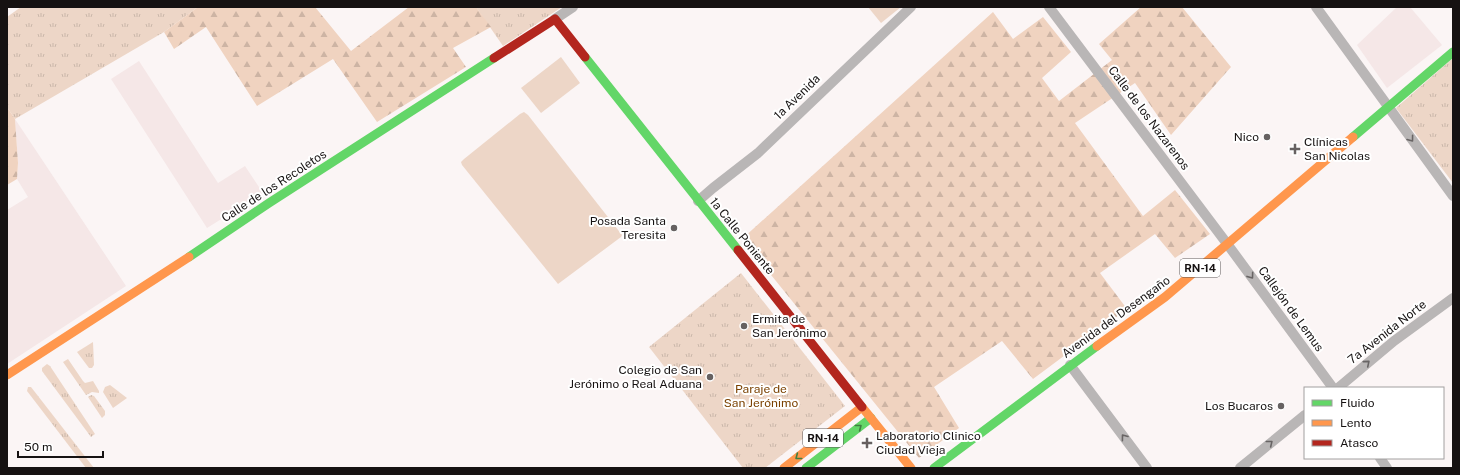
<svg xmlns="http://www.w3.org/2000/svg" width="1460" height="475" font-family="'Public Sans',sans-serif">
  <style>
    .built { fill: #f5e7e7 }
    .grass { fill: url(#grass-tufts) }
    .forest { fill: url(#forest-firs) }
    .garden { fill: #edd6c7 }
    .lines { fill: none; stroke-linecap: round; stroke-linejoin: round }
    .street { stroke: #b9b6b6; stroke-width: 10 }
    .fast { stroke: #63d668; stroke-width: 9 }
    .slow { stroke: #ff974d; stroke-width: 9 }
    .jam { stroke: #b3261e; stroke-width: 9 }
    .oneway { stroke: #686464 }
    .oneway2 { stroke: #407e41 }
    .poi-dot { fill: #666161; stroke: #fff; stroke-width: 1.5 }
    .labels { text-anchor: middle; stroke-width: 4; stroke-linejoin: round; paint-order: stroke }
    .shield { fill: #fff; stroke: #5c5959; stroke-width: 1 }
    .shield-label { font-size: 11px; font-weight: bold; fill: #161212 }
    .street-label { font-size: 12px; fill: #161212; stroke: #fff }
    .poi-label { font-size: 12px; fill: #161212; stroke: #fff; text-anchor: end }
    .park-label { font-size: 12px; fill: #7b4202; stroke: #fff }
  </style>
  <defs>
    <pattern id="grass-tufts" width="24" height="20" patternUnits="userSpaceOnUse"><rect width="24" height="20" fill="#edd6c7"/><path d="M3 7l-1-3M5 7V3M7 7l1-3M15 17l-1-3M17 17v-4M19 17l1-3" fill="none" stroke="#cab7aa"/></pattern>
    <pattern id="forest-firs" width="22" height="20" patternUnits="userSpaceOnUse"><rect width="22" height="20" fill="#f0d3c0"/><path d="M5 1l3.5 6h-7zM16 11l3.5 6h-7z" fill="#cdb4a4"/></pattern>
  </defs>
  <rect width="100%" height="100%" fill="#fbf5f5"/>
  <!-- built -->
  <g class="built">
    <path d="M1397,7H1410L1442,45L1387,88L1357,45Z"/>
    <path d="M139,61L218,183L245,166L263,193L207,228L111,79Z"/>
    <path d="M15,119L126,286L7,364V210L28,197L17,179L18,163Z"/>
  </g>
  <!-- grass -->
  <g class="grass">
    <path d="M21,7H198L164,32L15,119L7,107V17Z"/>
    <path d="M476,7H562L503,46Z"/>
    <path d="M1453,58V183L1396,108Z"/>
    <path d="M741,273L845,406L765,468H743L649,347Z"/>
    <path d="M93,342L94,365L92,368H89L77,352Z"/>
    <path d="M68,359L83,381L85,383L93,381L99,391V393L92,392L86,395L63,362Z"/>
    <path d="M47,364L50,366L95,434L91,437L42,371V368Z"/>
    <path d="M110,385L127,398L113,408L103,392L105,387Z"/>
    <path d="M28,387H31L94,468H86L27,391Z"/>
    <path d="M91,395L94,396L105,411V415L102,418L88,397Z"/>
  </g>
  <!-- forest -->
  <g class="forest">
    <path d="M198,7H315L351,51L409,7H476L491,27L453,48L466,67L377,122L333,59L257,106L206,27L174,49L164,32Z"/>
    <path d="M1141,7H1182L1231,67L1171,135L1135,83L1075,123L1143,216L1175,190L1210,234L1175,258L1155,234L1100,273L1127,309L1033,379L1002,341L934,387L959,428L919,458L742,239L993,12L1013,39L1043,17L1071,52L1042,78L1059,101L1112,60L1099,44Z"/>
    <path d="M7,107L15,119L18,163L17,179L7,185Z"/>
  </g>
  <!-- garden -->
  <g class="garden">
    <path d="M868,7H901L881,23Z"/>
    <path d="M561,57L580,83L541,113L521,88Z"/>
    <path d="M524,112L528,115L622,235L621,237L558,284L462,165L461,162L464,159L520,114Z"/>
  </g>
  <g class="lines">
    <!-- street -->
    <g class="street">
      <path d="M1049,7L1228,245L1333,388"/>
      <path d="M1316,7L1453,196"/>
      <path d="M555,19L573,7"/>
      <path d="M698,201L713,188L758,153L911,7"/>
      <path d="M1070,365L1147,468"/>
      <path d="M1338,388L1394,341L1453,298"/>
      <path d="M1380,458L1387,468"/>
      <path d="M1240,468L1305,415"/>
    </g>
    <!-- fast -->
    <g class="fast">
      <path d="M585,57L738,250"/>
      <path d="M1353,137L1453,52"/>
      <path d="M189,257L269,203L494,58"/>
      <path d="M806,468L871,418"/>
      <path d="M934,468L1097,346"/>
    </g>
    <!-- slow -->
    <g class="slow">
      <path d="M1097,346L1165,297L1353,137"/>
      <path d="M7,375L189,257"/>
      <path d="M784,468L862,407L911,468"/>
    </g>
    <!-- jam -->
    <g class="jam">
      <path d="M494,58L555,19L585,57"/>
      <path d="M738,250L862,407"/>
    </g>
  </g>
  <!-- one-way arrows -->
  <defs><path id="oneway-chevron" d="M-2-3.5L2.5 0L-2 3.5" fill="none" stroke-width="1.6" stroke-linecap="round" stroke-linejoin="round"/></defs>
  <g class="oneway">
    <use href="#oneway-chevron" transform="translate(1411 139) rotate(53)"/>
    <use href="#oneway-chevron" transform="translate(1251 276) rotate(54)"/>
    <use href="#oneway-chevron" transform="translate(1367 363) rotate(-40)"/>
    <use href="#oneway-chevron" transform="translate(1124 437) rotate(-127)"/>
    <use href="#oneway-chevron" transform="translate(1270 443) rotate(-39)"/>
  </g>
  <g class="oneway2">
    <use href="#oneway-chevron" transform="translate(859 427) rotate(-38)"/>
    <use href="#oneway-chevron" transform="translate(798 457) rotate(142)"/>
  </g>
  <!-- markers -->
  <g class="poi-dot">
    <circle cx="1267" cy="137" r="4"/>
    <path d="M1293 143h4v4h4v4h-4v4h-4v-4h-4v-4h4z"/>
    <circle cx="674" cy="228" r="4"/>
    <circle cx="744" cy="326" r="4"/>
    <circle cx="710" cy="377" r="4"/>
    <circle cx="1281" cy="406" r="4"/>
    <path d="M865 437h4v4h4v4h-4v4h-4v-4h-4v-4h4z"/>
  </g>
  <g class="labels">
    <!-- shield labels -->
    <g class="shield">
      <rect x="1180" y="259" width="40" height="18" rx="3"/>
      <rect x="803" y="429" width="40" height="18" rx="3"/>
    </g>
    <g class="shield-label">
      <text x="1200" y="272">RN-14</text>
      <text x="823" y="442">RN-14</text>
    </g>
    <!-- street labels -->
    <g class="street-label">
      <text transform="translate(797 97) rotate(-44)" y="4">1a Avenida</text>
      <text transform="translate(1149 118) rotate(53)" y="4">Calle de los Nazarenos</text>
      <text transform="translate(274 186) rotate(-33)" y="4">Calle de los Recoletos</text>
      <text transform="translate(742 236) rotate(51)" y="4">1a Calle Poniente</text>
      <text transform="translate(1291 309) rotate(54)" y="4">Callejón de Lemus</text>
      <text transform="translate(1116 317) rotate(-36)" y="4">Avenida del Desengaño</text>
      <text transform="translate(1387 332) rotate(-38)" y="4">7a Avenida Norte</text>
    </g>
    <!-- poi labels -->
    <g class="poi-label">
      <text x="1259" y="141">Nico</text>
      <text x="1304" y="146" text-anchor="start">Clínicas<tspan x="1304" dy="14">San Nicolas</tspan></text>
      <text x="666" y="225">Posada Santa<tspan x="666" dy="14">Teresita</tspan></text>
      <text x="752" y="323" text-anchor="start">Ermita de<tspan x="752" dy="14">San Jerónimo</tspan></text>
      <text x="702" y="374">Colegio de San<tspan x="702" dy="14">Jerónimo o Real Aduana</tspan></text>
      <text x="1273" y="410">Los Bucaros</text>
      <text x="876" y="440" text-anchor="start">Laboratorio Clinico<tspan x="876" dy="14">Ciudad Vieja</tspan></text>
    </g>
    <!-- park labels -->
    <g class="park-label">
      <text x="761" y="393">Paraje de<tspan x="761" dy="14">San Jerónimo</tspan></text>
    </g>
  </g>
  <!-- border -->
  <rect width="1460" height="475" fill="none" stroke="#161212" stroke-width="16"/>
  <!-- legend -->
  <rect x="1304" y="387" width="140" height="72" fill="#ffffff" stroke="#a2a0a0"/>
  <rect x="1312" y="400" width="20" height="6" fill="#63d668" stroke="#a2a0a0"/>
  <text x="1340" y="407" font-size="12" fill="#161212">Fluido</text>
  <rect x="1312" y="420" width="20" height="6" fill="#ff974d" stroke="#a2a0a0"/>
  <text x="1340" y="427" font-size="12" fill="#161212">Lento</text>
  <rect x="1312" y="440" width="20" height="6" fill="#b3261e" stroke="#a2a0a0"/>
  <text x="1340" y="447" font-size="12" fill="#161212">Atasco</text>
  <!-- scale -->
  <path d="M18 451v6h85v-6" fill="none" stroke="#161212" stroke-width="2"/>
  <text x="24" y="451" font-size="12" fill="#161212" stroke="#ffffff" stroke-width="3" paint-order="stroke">50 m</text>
</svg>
